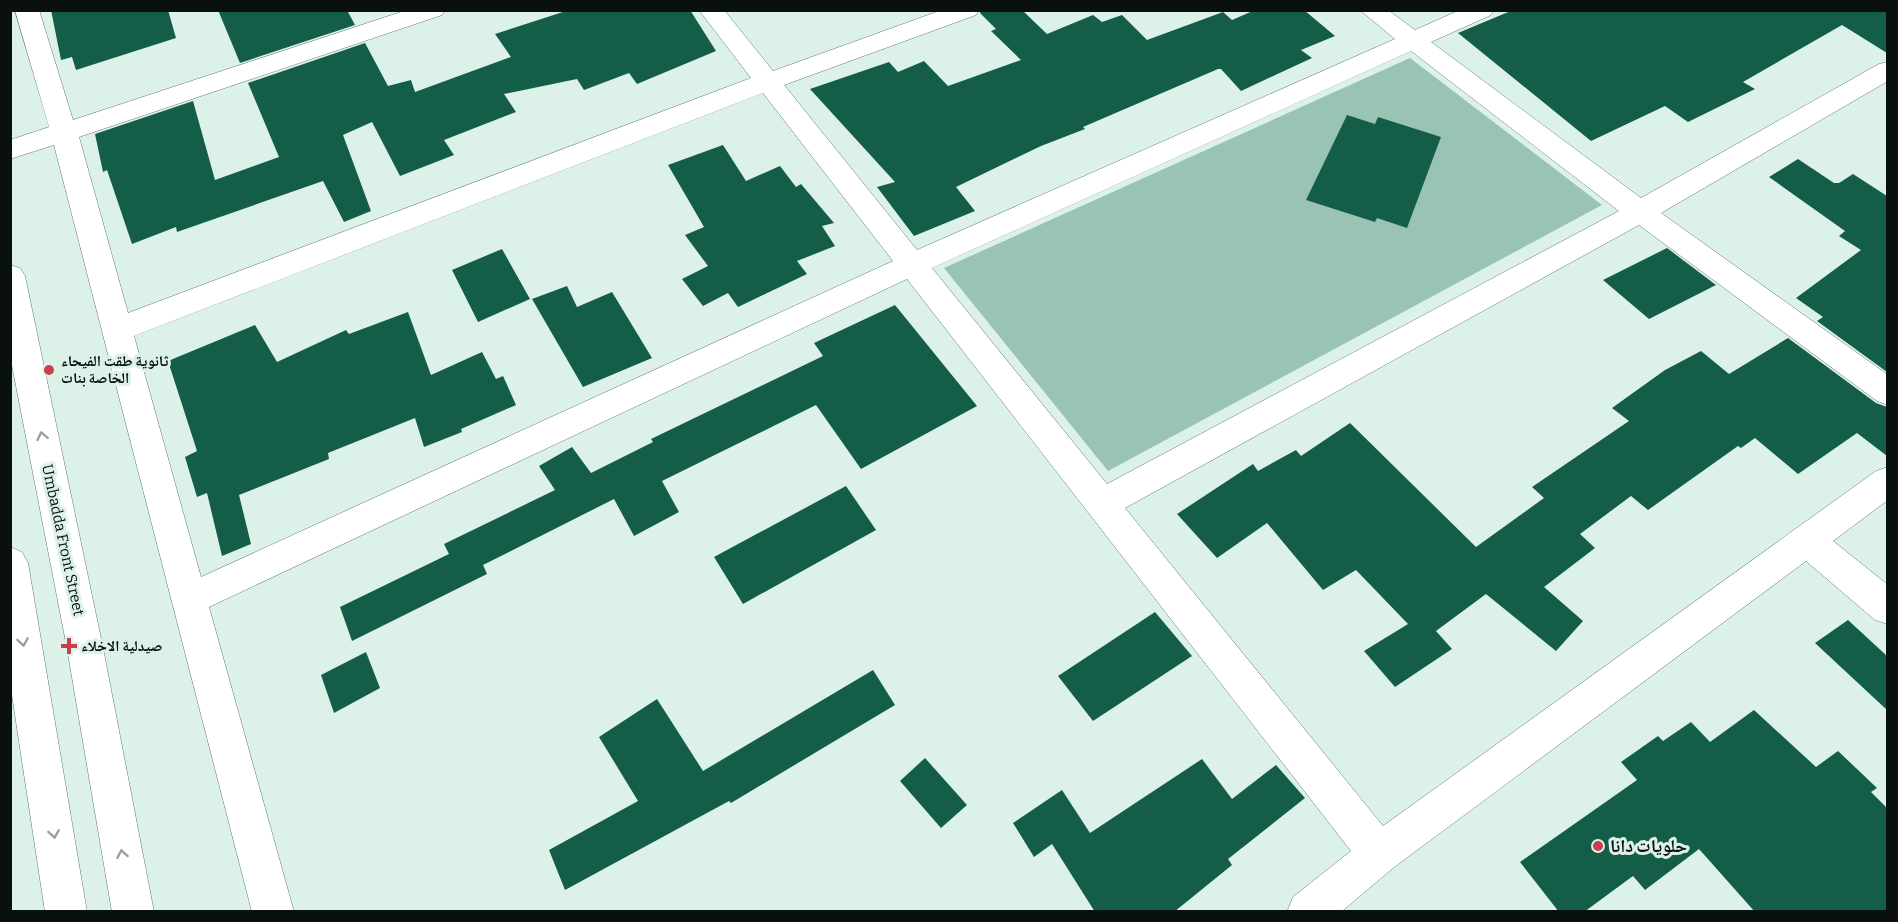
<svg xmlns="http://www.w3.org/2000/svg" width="1898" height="922" font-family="Bitter,'Noto Naskh Arabic',serif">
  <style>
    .green { fill: #99c4b4 }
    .building { fill: #145e49 }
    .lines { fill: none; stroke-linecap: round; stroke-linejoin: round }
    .street-casing { stroke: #647870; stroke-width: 1 }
    .secondary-casing { stroke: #647870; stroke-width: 1 }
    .street { fill: #fff; fill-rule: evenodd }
    .secondary { fill: #fff; fill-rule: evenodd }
    .oneway { stroke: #9d9f9e }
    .poi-dot { fill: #cd3d4a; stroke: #dcf2e9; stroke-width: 2 }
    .labels { text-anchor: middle; stroke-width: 6; stroke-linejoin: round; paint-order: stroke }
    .poi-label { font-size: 15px; font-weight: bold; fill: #09100d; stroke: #dcf2e9; text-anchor: start }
    .street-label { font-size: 15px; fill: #09100d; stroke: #dcf2e9 }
    .near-poi-label { font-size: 18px; font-weight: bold; fill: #09100d; stroke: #dcf2e9; text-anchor: start }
  </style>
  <rect width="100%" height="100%" fill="#dcf2e9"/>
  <!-- green -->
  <path class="green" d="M1410,58L1602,205L1108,471L944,268Z"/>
  <!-- building -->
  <g class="building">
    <path d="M51,10H168L176,38L76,70L72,57L61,60Z"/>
    <path d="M218,10H347L355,25L240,63Z"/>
    <path d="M569,10H690L716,51L637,84L629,73L584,90L577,79L504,94L516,112L444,140L454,155L400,176L372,122L343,135L371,211L344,222L323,181L177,232L176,227L132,244L107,170L103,172L95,134L193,101L215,180L279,157L248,83L365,43L388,86L411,80L415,92L511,57L495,34Z"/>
    <path d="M981,10H1022L1047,34L1093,15L1102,22L1122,15L1147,40L1223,12L1232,20L1255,10H1304L1335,36L1301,50L1312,58L1241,91L1221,69H1218L1083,127L1085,129L1041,146L956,187L975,211L914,236L877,187L895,182L810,89L889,62L898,72L924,61L948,86L1021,60L991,31L996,29L980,13Z"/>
    <path d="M1513,10H1887V53L1842,25L1743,82L1755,89L1688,122L1665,106L1591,141L1458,33Z"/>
    <path d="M1347,115L1375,124L1378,117L1441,137L1407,228L1377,218L1375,222L1306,200Z"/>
    <path d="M723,145L746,181L780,166L796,187L801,184L834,223L822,226L835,246L797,261L807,274L738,307L728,293L703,306L682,279L708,266L685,235L704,227L668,165Z"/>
    <path d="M1798,159L1834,183H1839L1853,174L1887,196V372L1817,321L1823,317L1796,298L1861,250L1839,236L1845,231L1769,177Z"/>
    <path d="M1667,248L1716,285L1649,319L1603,280Z"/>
    <path d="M502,249L530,299L478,322L452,270Z"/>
    <path d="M567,286L577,307L612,292L652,358L583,387L532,299Z"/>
    <path d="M895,305L977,406L861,469L816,405L662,481L679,512L634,536L614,499L483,565L487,574L352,641L340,607L449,554L444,544L555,490L539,466L572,447L591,473L653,442L651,439L823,356L814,343Z"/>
    <path d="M408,312L431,375L482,352L496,379L503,376L516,405L461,429L462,432L424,447L415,418L328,453L329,459L239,495L251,544L222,556L207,493L197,497L185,457L197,451L168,361L255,325L277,362L346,330L349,334Z"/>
    <path d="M1788,338L1876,403L1887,407V456L1857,433L1798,474L1755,438L1741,448L1738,446L1648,510L1631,496L1580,534L1595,548L1544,587L1583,621L1556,651L1486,594L1436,631L1452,649L1395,687L1364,651L1408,624L1356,570L1323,590L1267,523L1217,558L1177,514L1253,464L1258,471L1296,450L1301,456L1350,423L1476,547L1544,498L1532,487L1629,421L1612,408L1665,370L1701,351L1729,374Z"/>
    <path d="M846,486L876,530L743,604L714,557Z"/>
    <path d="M1155,612L1192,656L1093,721L1058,676Z"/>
    <path d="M1848,620L1887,656V710L1815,643Z"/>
    <path d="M366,652L380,688L334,713L321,675Z"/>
    <path d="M873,670L895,705L731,803L729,801L565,890L549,850L638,801L599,737L657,699L703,771Z"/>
    <path d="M1754,710L1816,767L1838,751L1877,788L1871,792L1887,808V912H1755L1699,849L1645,890L1633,876L1584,912H1559L1520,862L1637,780L1621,762L1658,736L1663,741L1691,722L1710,742Z"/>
    <path d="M925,758L967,805L941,828L900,781Z"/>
    <path d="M1202,759L1232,799L1276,765L1305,798L1228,859L1232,865L1174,912H1095L1052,844L1034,857L1013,823L1062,790L1090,833Z"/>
  </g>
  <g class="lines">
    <defs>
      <path id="street" d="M15,10H39L73,120L407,10H445L442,15L79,137L128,313L751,78L699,10H724L773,71L942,10H979L976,15L784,85L917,250L1395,39L1360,10H1388L1415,30L1460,10H1494L1491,15L1431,42L1641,198L1879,64L1888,62V81L1661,213L1888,375V405L1877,401L1639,225L1125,508L1383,826L1876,471L1888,467V500L1833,541L1888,585V624L1875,620L1806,561L1393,868L1341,912H1287L1293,897L1351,851L907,279L209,607L294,912H252L54,145L10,159V140L49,127ZM1411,51L1619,211L1107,484L932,268ZM763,93L893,261L201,577L134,336Z"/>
      <g id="secondary">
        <path d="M10,265L20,268L25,276L103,648L154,912H112L67,648L10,355Z"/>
        <path d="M10,547L22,552L28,563L87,912H45L10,682Z"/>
      </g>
    </defs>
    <!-- street casing -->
    <use href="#street" class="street-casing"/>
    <!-- secondary casing -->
    <use href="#secondary" class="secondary-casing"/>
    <!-- street -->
    <use href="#street" class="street"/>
    <!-- secondary -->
    <use href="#secondary" class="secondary"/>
  </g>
  <!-- one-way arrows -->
  <defs><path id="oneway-chevron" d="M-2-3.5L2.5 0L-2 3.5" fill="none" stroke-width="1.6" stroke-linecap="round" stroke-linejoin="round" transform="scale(1.5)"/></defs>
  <g class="oneway">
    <use href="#oneway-chevron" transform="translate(42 436) rotate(-102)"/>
    <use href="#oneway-chevron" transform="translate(23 642) rotate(81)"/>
    <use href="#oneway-chevron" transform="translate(54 834) rotate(81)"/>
    <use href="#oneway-chevron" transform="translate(122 854) rotate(-100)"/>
  </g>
  <!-- markers -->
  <g class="poi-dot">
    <circle cx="49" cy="370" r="6"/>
    <path d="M66 637h6v6h6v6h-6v6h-6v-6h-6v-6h6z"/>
    <circle cx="1598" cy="846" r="6"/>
  </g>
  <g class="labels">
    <!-- poi labels -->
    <g class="poi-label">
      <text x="61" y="366">ثانوية طقت الفيحاء<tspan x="61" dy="17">الخاصة بنات</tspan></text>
      <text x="81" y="651">صيدلية الاخلاء</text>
    </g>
    <!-- street labels -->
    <g class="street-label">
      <text transform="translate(63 540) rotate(78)" y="5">Umbadda Front Street</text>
    </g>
    <!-- near-poi labels -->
    <g class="near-poi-label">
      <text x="1610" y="852">حلويات دانا</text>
    </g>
  </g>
  <!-- border -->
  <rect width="1898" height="922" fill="none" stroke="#09100d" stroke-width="24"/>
</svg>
